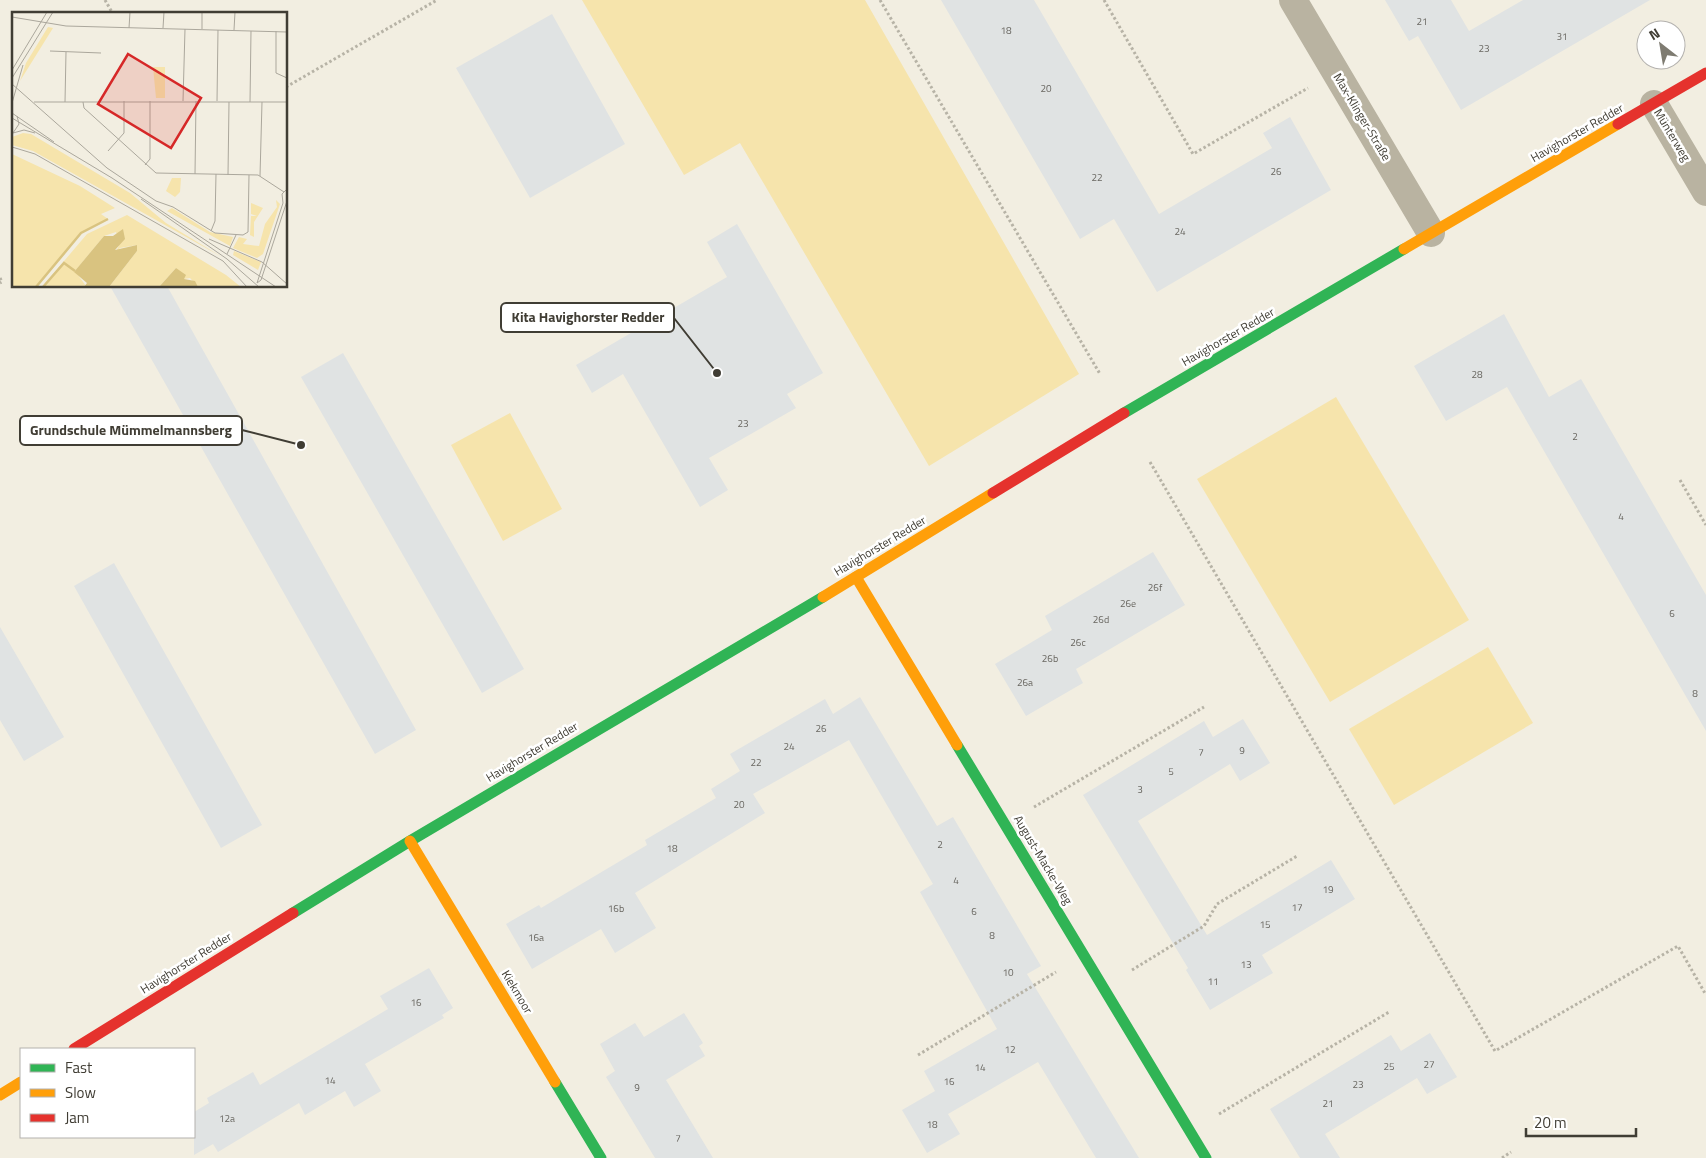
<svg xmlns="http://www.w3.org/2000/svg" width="1706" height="1158" font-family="'Titillium Web',sans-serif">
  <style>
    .green { fill: #f6e4ac }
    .building { fill: #e0e3e3 }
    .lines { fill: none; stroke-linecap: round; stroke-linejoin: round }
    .path { stroke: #b7b3a6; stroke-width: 3; stroke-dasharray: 2.5 2.5; stroke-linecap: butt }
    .street { stroke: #b9b3a1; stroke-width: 28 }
    .fast { stroke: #30b455; stroke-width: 11 }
    .slow { stroke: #ff9f0a; stroke-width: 11 }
    .jam { stroke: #e5322d; stroke-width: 11 }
    .labels { text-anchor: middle; stroke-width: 5; stroke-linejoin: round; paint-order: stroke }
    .number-label { font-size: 10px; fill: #686660 }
    .street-label { font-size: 12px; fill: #403d34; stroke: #fff }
    .inset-river { fill: none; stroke: #d9c380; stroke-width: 2.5 }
    .inset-road { fill: none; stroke: #aba79c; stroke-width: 1 }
    .view { fill: #d62828; fill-opacity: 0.15; stroke: #d62828; stroke-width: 2.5 }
    .inset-edge { fill: none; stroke: #403d34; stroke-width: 2.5 }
    .leader { fill: none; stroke: #403d34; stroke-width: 2 }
    .callout-dot { fill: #403d34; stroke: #fff; stroke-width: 2 }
    .callout { fill: #fff; stroke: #403d34; stroke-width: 2 }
    .callout-label { font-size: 14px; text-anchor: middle; font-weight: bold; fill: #403d34 }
  </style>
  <rect width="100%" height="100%" fill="#f2eee1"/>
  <!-- green -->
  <g class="green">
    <path d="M582,0H865L1079,374L929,466L740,143L684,175Z"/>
    <path d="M1336,397L1469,620L1330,702L1197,479Z"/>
    <path d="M510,413L562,509L503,541L451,445Z"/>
    <path d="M1488,647L1533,723L1394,805L1349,729Z"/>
  </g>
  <!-- building -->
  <g class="building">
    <path d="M941,0H1034L1159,214L1272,148L1263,133L1290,117L1331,190L1157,292L1114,219L1080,239Z"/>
    <path d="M1385,0H1451L1469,31L1523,0H1650L1461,110L1418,36L1409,41Z"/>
    <path d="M552,14L625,144L530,198L456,68Z"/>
    <path d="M737,224L823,373L787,394L796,408L709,458L728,490L700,507L623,374L592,393L576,365L727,277L707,242Z"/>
    <path d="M110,286H167L416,730L375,754Z"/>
    <path d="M1504,314L1549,397L1581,379L1706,595V731L1507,387L1446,421L1414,366Z"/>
    <path d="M343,353L524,669L482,693L301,377Z"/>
    <path d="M1153,552L1185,605L1076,669L1083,683L1026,716L995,664L1052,630L1045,616Z"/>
    <path d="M114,563L262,825L221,848L74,586Z"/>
    <path d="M0,627L64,737L24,761L0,720Z"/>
    <path d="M860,697L937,826L953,817L1041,966L1027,974L1139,1158H1096L1038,1062L948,1114L960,1134L927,1153L902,1110L935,1091L924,1071L997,1029L920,892L933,884L849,740L753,794L765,813L635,893L656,928L615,953L601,929L532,969L506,924L539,905L541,908L647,845L645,840L716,798L711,789L740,771L730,754L825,699L833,714Z"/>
    <path d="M1243,719L1270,763L1240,781L1230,764L1138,821L1207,935L1331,860L1355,899L1262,955L1273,973L1210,1010L1186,970L1188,968L1083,795L1204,721L1213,737Z"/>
    <path d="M429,968L453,1008L442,1015L444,1018L365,1064L381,1091L354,1107L345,1091L305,1115L299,1103L218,1152L213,1144L194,1155V1112L209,1103L207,1098L253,1072L260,1085L388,1009L380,996Z"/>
    <path d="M684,1013L703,1043L699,1046L705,1056L666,1080L713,1158H655L606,1077L615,1071L600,1044L635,1023L644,1037Z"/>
    <path d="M1430,1033L1457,1077L1427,1094L1417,1078L1325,1134L1340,1158H1300L1270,1109L1391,1035L1401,1051Z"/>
  </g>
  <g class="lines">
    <!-- path -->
    <g class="path">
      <path d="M105,0L113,14"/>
      <path d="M880,0L1100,374"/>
      <path d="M1104,0L1193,154L1308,88"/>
      <path d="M286,87L437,0"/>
      <path d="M0,278L2,282L0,283"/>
      <path d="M1150,462L1495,1051L1678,946L1706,995"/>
      <path d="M1680,480L1706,525"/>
      <path d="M1034,807L1204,707"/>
      <path d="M1132,970L1204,926L1217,904L1297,856"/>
      <path d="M918,1055L1056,972"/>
      <path d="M1219,1114L1389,1012"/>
      <path d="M1502,1158L1511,1152"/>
    </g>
    <!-- street -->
    <g class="street">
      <path d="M1293,0L1431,233"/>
      <path d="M1654,104L1706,192"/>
    </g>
    <!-- fast -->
    <g class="fast">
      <path d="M1124,413L1404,249"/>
      <path d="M957,745L1206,1158"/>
      <path d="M293,913L410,841L823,597"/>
      <path d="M555,1082L601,1158"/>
    </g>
    <!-- slow -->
    <g class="slow">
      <path d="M1404,249L1618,124"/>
      <path d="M856,577L957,745"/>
      <path d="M823,597L993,493"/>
      <path d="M410,841L555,1082"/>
      <path d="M0,1095L21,1082"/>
    </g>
    <!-- jam -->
    <g class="jam">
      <path d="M1618,124L1706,73"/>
      <path d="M993,493L1124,413"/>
      <path d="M74,1049L293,913"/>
    </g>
  </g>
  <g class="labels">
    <!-- number labels -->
    <g class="number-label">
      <text x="1422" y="25">21</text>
      <text x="1006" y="34">18</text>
      <text x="1562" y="40">31</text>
      <text x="1484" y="52">23</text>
      <text x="1046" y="92">20</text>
      <text x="1276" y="175">26</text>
      <text x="1097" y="181">22</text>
      <text x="1180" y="235">24</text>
      <text x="1477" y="378">28</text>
      <text x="743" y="427">23</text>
      <text x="1575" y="440">2</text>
      <text x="1621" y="520">4</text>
      <text x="1155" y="591">26f</text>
      <text x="1128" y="607">26e</text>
      <text x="1672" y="617">6</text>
      <text x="1101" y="623">26d</text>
      <text x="1078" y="646">26c</text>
      <text x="1050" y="662">26b</text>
      <text x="1025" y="686">26a</text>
      <text x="1695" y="697">8</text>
      <text x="821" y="732">26</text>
      <text x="789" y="750">24</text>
      <text x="1242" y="754">9</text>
      <text x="1201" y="756">7</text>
      <text x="756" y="766">22</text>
      <text x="1171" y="775">5</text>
      <text x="1140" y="793">3</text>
      <text x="739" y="808">20</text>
      <text x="940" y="848">2</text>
      <text x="672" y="852">18</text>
      <text x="956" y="884">4</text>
      <text x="1328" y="893">19</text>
      <text x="1297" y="911">17</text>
      <text x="616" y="912">16b</text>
      <text x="974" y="915">6</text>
      <text x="1265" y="928">15</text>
      <text x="992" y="939">8</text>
      <text x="536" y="941">16a</text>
      <text x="1246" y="968">13</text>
      <text x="1008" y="976">10</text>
      <text x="1213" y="985">11</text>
      <text x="416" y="1006">16</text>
      <text x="1010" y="1053">12</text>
      <text x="1429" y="1068">27</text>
      <text x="1389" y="1070">25</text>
      <text x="980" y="1071">14</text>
      <text x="330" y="1084">14</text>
      <text x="949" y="1085">16</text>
      <text x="1358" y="1088">23</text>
      <text x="637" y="1091">9</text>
      <text x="1328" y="1107">21</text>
      <text x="227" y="1122">12a</text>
      <text x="932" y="1128">18</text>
      <text x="678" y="1142">7</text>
    </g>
    <!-- street labels -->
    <g class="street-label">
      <text transform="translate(1362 117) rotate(59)" y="4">Max-Klinger-Straße</text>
      <text transform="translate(1577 133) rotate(-30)" y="4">Havighorster Redder</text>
      <text transform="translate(1672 135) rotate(59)" y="4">Münterweg</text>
      <text transform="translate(1228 337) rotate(-30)" y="4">Havighorster Redder</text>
      <text transform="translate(880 546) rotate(-31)" y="4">Havighorster Redder</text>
      <text transform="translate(532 752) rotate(-31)" y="4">Havighorster Redder</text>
      <text transform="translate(1043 860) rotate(59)" y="4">August-Macke-Weg</text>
      <text transform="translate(186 963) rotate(-32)" y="4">Havighorster Redder</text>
      <text transform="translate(517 992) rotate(59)" y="4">Kiekmoor</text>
    </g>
  </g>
  <!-- overview -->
  <g transform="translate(12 12)">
    <rect width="275" height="275" fill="#f2eee1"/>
    <path d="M36,15L41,16L8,69L14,51ZM141,55H153V86H144ZM11,121L19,122L118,181L154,211L210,245L21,139L0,133V125ZM0,142L68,174L103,196L89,202L96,207L69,221L24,275H0ZM160,166H169L168,180L163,185L154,179ZM264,188L268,192L251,242L245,246L221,236L227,225L235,227L231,232L247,234L253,212L265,195ZM239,191L251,196L242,210V225L238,223L239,204H245L239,202ZM160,196L198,220L221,225L218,234L155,199ZM115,203L214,263L229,275H186L178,266L172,267L164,256L147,275H97L125,239V233L108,236L104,240L108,231L104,220L92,224L63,259L74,274L30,275L75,222ZM222,239L249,250L246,258L221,243Z" fill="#f6e4ac"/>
    <path d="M111,217L113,227L103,238L125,233V239L97,275H72L75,271L62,260L92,224H101ZM164,256L174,263L172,267L183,269L186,275H147Z" fill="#d9c380"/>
    <path class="inset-river" d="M24,275L69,221L96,207M31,275L52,251L63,259"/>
    <path class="inset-road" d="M0,5L54,14L275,20M117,16L118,0M151,16L152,0M190,17V0M222,18L223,0M264,19V61L275,66M38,39L89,41M0,58L35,0M0,66L41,0M0,72L95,156L144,189L161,195L203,221L231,223L236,220L237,163M171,89L173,17M205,89L206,18M22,90H275M53,90L54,40M71,90L72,96L144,161L246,163L272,180M238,90L239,19M0,91L11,53M0,101L42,130M0,106L100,166L264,275M1,121L12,118L23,121M1,121L7,112L5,104M0,135L23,142L211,249L235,275M96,139L112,121V89M133,153L138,147V89M183,162L184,89M216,163L217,90M248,164L250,90M129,187L215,247L247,275M199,219L203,209L204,162M197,227L250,250L275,272M215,242L224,223M245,271L271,191L270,182L275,177M245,271L249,268L275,189"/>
    <path class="view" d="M116,42L189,86L159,136L86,92Z"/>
    <rect width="275" height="275" class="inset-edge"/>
  </g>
  <!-- callouts -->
  <path class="leader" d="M717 373L674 318M301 445L242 430"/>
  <g class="callout-dot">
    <circle cx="717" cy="373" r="5"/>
    <circle cx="301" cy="445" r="5"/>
  </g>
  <g class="callout">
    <rect x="501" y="303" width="173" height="29" rx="5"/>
    <rect x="20" y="416" width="222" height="29" rx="5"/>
  </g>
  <g class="callout-label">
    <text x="588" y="322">Kita Havighorster Redder</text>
    <text x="131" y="435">Grundschule Mümmelmannsberg</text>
  </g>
  <!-- legend -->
  <rect x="20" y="1048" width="175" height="90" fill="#ffffff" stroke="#b3b1ae"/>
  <rect x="30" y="1064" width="25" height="8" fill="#30b455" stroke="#b3b1ae"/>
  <text x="65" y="1073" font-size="15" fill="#403d34">Fast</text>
  <rect x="30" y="1089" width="25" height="8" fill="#ff9f0a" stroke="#b3b1ae"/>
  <text x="65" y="1098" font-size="15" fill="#403d34">Slow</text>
  <rect x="30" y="1114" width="25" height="8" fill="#e5322d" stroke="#b3b1ae"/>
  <text x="65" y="1123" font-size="15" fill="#403d34">Jam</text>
  <!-- north arrow -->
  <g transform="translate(1661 45) rotate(329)"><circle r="24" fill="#ffffff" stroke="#b3b1ae"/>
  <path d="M0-4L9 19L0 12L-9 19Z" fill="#7e7b71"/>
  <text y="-8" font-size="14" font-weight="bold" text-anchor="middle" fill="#403d34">N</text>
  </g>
  <!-- scale -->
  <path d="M1526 1128v8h110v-8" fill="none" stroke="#403d34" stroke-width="2.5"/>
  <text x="1534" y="1128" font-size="15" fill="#403d34" stroke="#ffffff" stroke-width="4" paint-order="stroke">20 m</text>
</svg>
